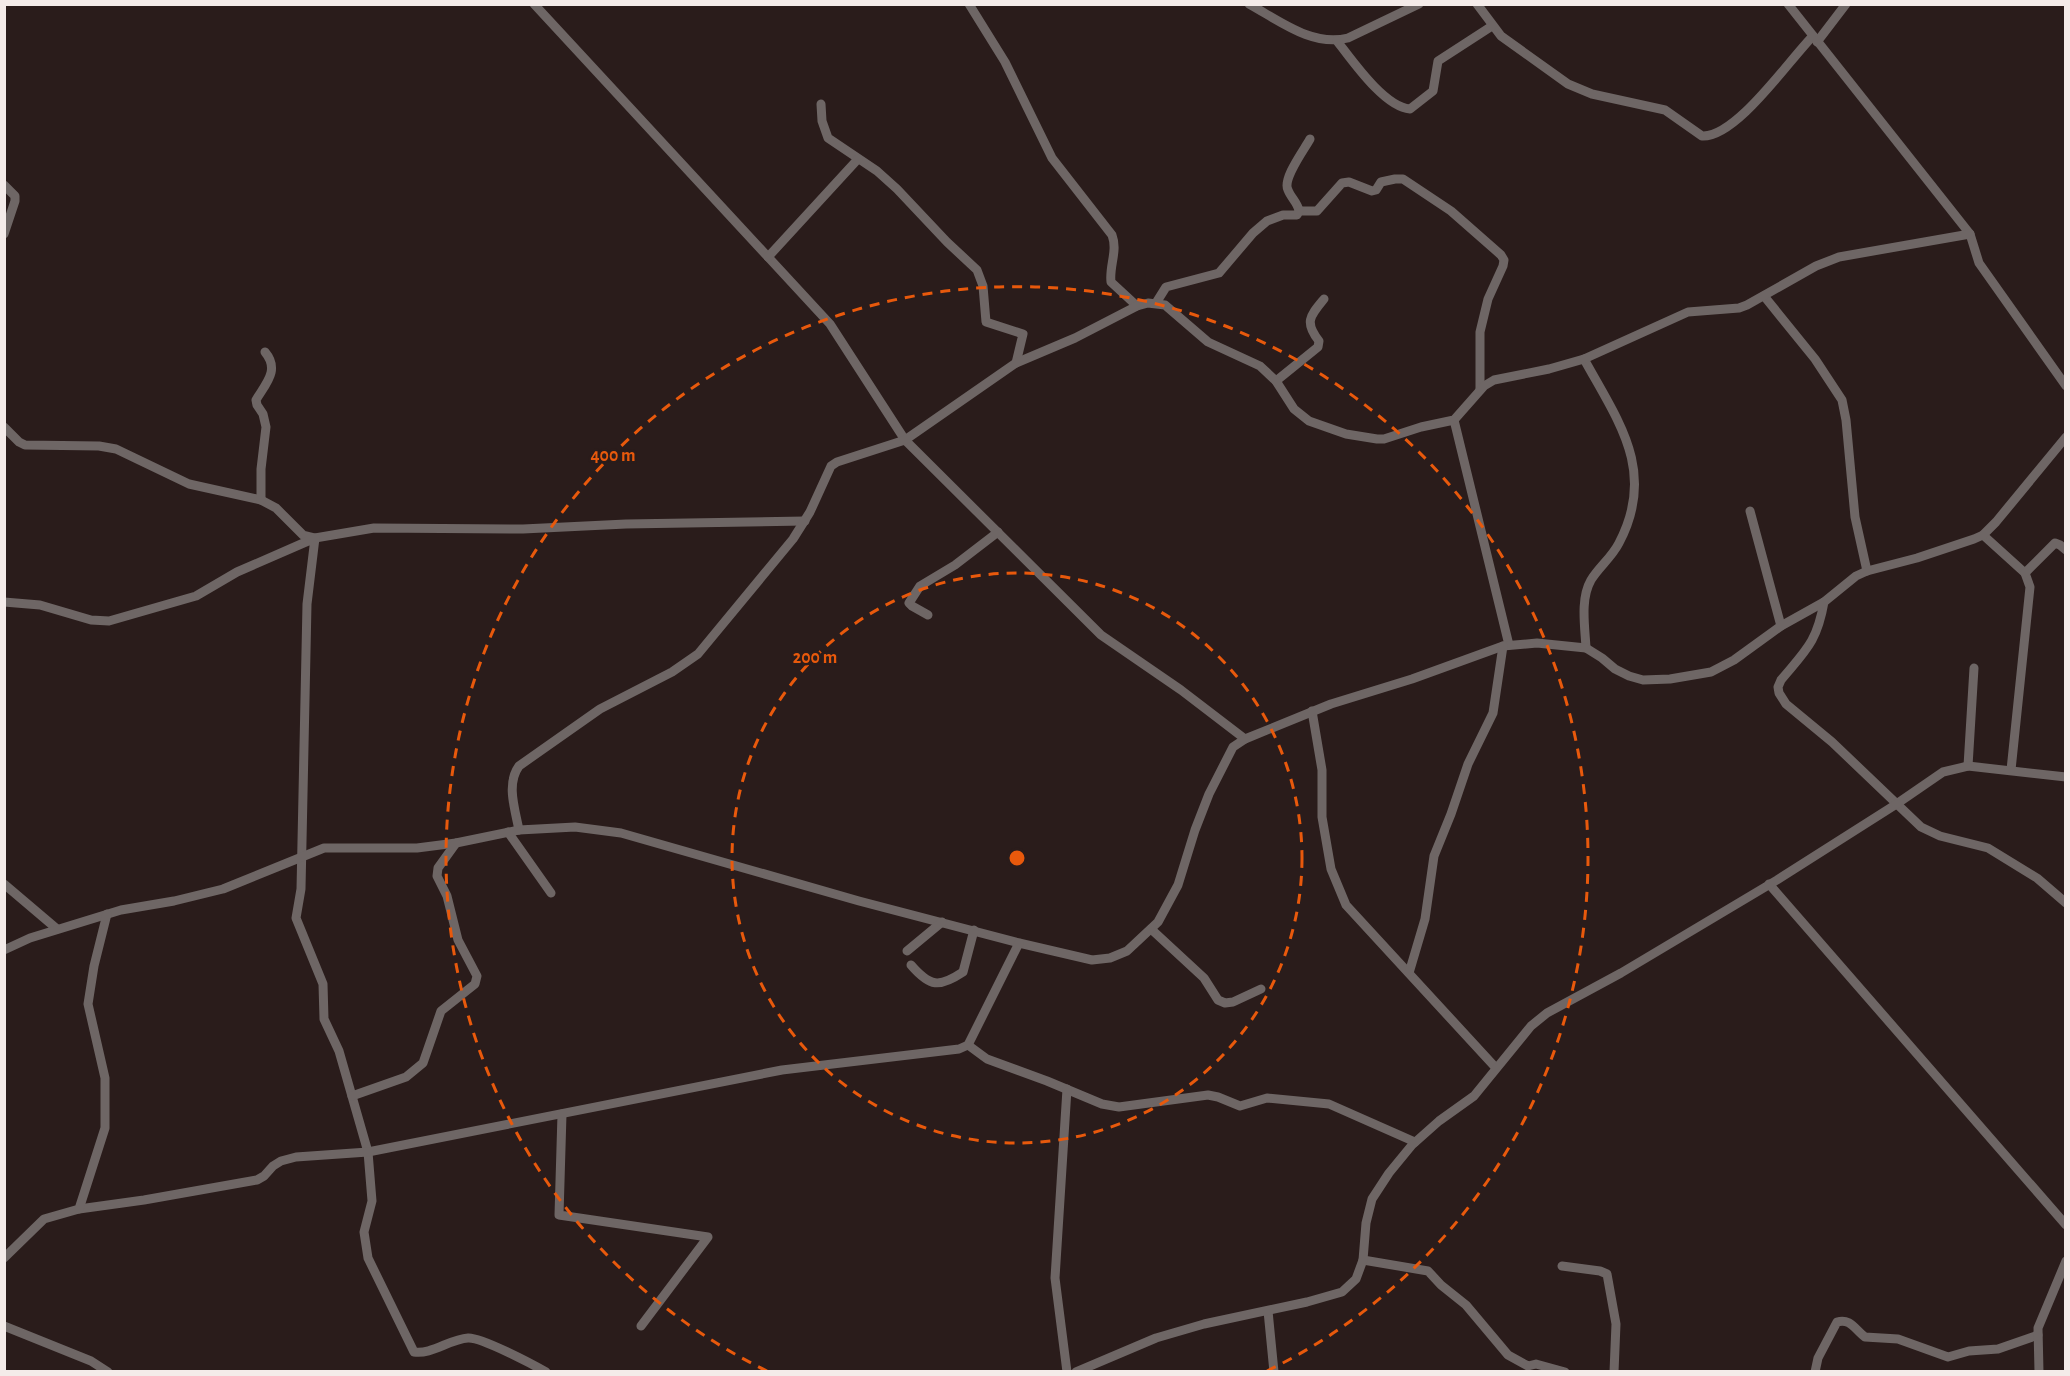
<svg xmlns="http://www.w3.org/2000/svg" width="2070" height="1376" font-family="'Alegreya Sans',sans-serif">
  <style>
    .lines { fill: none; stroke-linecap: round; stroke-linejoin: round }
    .minor { stroke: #6e6665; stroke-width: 9 }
    .ring { fill: none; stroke: #e8590c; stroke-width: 3; stroke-dasharray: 10 8 }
    .centre { fill: #e8590c; stroke: #2a1c1b; stroke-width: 3 }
    .ring-label { font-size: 18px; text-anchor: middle; font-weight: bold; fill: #e8590c; stroke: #2a1c1b; stroke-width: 5; stroke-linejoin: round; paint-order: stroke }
  </style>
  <rect width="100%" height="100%" fill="#2a1c1b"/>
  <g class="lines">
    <!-- minor -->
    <g class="minor">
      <path d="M534,4L830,324L905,440L1101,635L1181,690L1245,739"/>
      <path d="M969,4L1005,62L1052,158L1112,235C1118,251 1109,266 1111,282L1137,306"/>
      <path d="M1249,4C1280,21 1312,47 1348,38L1419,4"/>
      <path d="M1477,4L1501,36L1568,84L1592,94L1665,110L1702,136C1736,138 1789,60 1813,36"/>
      <path d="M1788,4L1970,234L1979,263L2066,386"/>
      <path d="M1337,41C1352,60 1384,107 1410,109L1433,91L1438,61L1492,26"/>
      <path d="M1817,42L1846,4"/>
      <path d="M821,104L822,121L828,138L877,171L897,189L947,242L977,270L983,286L986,322L1023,334L1016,363"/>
      <path d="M4,185L15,196V201L4,234"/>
      <path d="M1299,211H1317L1342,183L1349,182L1372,191L1376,190L1381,182L1395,179H1403L1451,211L1501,255L1504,260L1503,266L1488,299L1480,332V390"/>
      <path d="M768,257L858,159"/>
      <path d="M1764,296L1815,359L1842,400L1846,420L1855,517L1867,571"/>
      <path d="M1156,303L1166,287L1219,273L1253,233L1267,221L1283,215H1297L1299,211C1298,203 1291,198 1288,190C1282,179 1304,150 1310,139"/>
      <path d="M1584,359C1618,421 1657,471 1619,543C1612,557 1599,567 1591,580C1580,599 1585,627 1586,648"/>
      <path d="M1276,381L1318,347L1319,341C1304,322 1310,316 1324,299"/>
      <path d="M1454,420L1509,645"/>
      <path d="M4,427L19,442L25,445L99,446L116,449L189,484L261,500L276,508L303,535L315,538L374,528L523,529L626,524L805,521"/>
      <path d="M261,500V469L266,427L263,414L257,405L256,400C266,383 280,370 265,352"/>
      <path d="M1750,511L1781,626"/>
      <path d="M1983,535L2025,573L2030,587L2011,770"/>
      <path d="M2025,573L2055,543L2060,545L2066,550"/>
      <path d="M4,602L40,605L91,620L109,621L196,596L237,572L315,538L307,604L301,889L296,918L323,984L324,1019L339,1051L368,1152L372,1201L364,1232L368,1258L414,1352C431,1355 450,1339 468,1338C481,1337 532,1364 546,1372"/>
      <path d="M1824,602C1817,642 1806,650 1781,680L1778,687L1779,693L1786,704L1832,742L1921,827L1940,836L1988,848L2037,878L2066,903"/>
      <path d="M928,615L912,606L909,603L920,586L955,565L998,532"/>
      <path d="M1312,711L1322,770V817L1331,869L1346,905L1496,1068"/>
      <path d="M1968,766L1974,668"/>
      <path d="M519,830C515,809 506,784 519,766L600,709L672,672L698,654L793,539L810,512L831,466L837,462L905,440L1016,363L1075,338L1137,306L1148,303L1165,305L1208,342L1260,366L1276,381L1294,409L1309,421L1346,434L1377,439H1384L1421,427L1454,420L1484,386L1494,380L1549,369L1584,359L1688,312L1739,308L1747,305L1816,266L1839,257L1970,234"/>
      <path d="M508,832L551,893"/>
      <path d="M4,884L57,929"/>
      <path d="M1769,884L2066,1225"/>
      <path d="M1151,929L1204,978L1218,1000L1225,1003L1233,1002L1261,989"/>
      <path d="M4,950L30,938L121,910L174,901L223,889L324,848H417L456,843L519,830L575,827L621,833L859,901L1019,943L1092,960L1110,958L1127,951L1158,922L1178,885L1195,830L1209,794L1233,747L1245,739L1331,704L1412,679L1503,646L1537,643L1586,648L1602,658L1615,669L1629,676L1643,680L1670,679L1711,672L1734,660L1781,626L1824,602L1856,576L1867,571L1917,558L1974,539L1983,535L1996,522L2066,437"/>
      <path d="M907,951L942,922"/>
      <path d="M911,965C930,987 939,988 963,972L974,930"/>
      <path d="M1409,973L1425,919L1434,856L1451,814L1468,764L1493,713L1503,646"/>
      <path d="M968,1045L987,1059L1047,1081L1102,1104L1119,1107L1208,1095L1218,1097L1240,1106L1267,1098L1329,1104L1415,1142"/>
      <path d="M1067,1089L1055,1278L1067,1372"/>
      <path d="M352,1096L406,1077L423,1063L441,1011L475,984L477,976L458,940L447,896L437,876L438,868L456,843"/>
      <path d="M562,1114L559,1215L708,1237L641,1326"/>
      <path d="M79,1209L144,1200L257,1180L264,1176L273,1166L281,1161L296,1157L368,1152L782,1070L959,1049L968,1045L1019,943"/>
      <path d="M4,1258L44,1219L79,1209L105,1128V1078L88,1004L94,966L107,914"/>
      <path d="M1363,1260L1428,1271L1441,1285L1466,1305L1508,1355L1528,1366L1536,1364L1565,1372"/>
      <path d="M1562,1266L1600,1271L1607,1274L1616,1324L1614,1372"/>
      <path d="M1268,1311L1274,1372"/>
      <path d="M4,1326L91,1361L108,1372"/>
      <path d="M1076,1372L1156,1338L1204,1324L1307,1302L1342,1292L1356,1279L1363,1260L1366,1223L1372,1199L1389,1173L1412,1145L1439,1121L1474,1096L1531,1026L1547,1013L1621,973L1777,880L1895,805L1943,772L1968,766L2066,777"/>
      <path d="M1815,1372L1818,1358L1837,1322C1851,1318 1855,1330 1865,1337L1898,1339L1948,1357L1969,1351L1998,1349L2038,1335"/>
      <path d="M2039,1372L2038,1328L2066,1261"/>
    </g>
  </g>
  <!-- distance rings -->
  <g class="ring">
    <circle cx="1017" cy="858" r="285"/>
    <path d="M767 1371A571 571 0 1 1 1267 1371"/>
  </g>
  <circle cx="1017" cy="858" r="9" class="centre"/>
  <g class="ring-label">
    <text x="613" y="461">400 m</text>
    <text x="815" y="663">200 m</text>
  </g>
  <!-- border -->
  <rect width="2070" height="1376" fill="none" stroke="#f4ebe9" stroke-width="12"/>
</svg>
